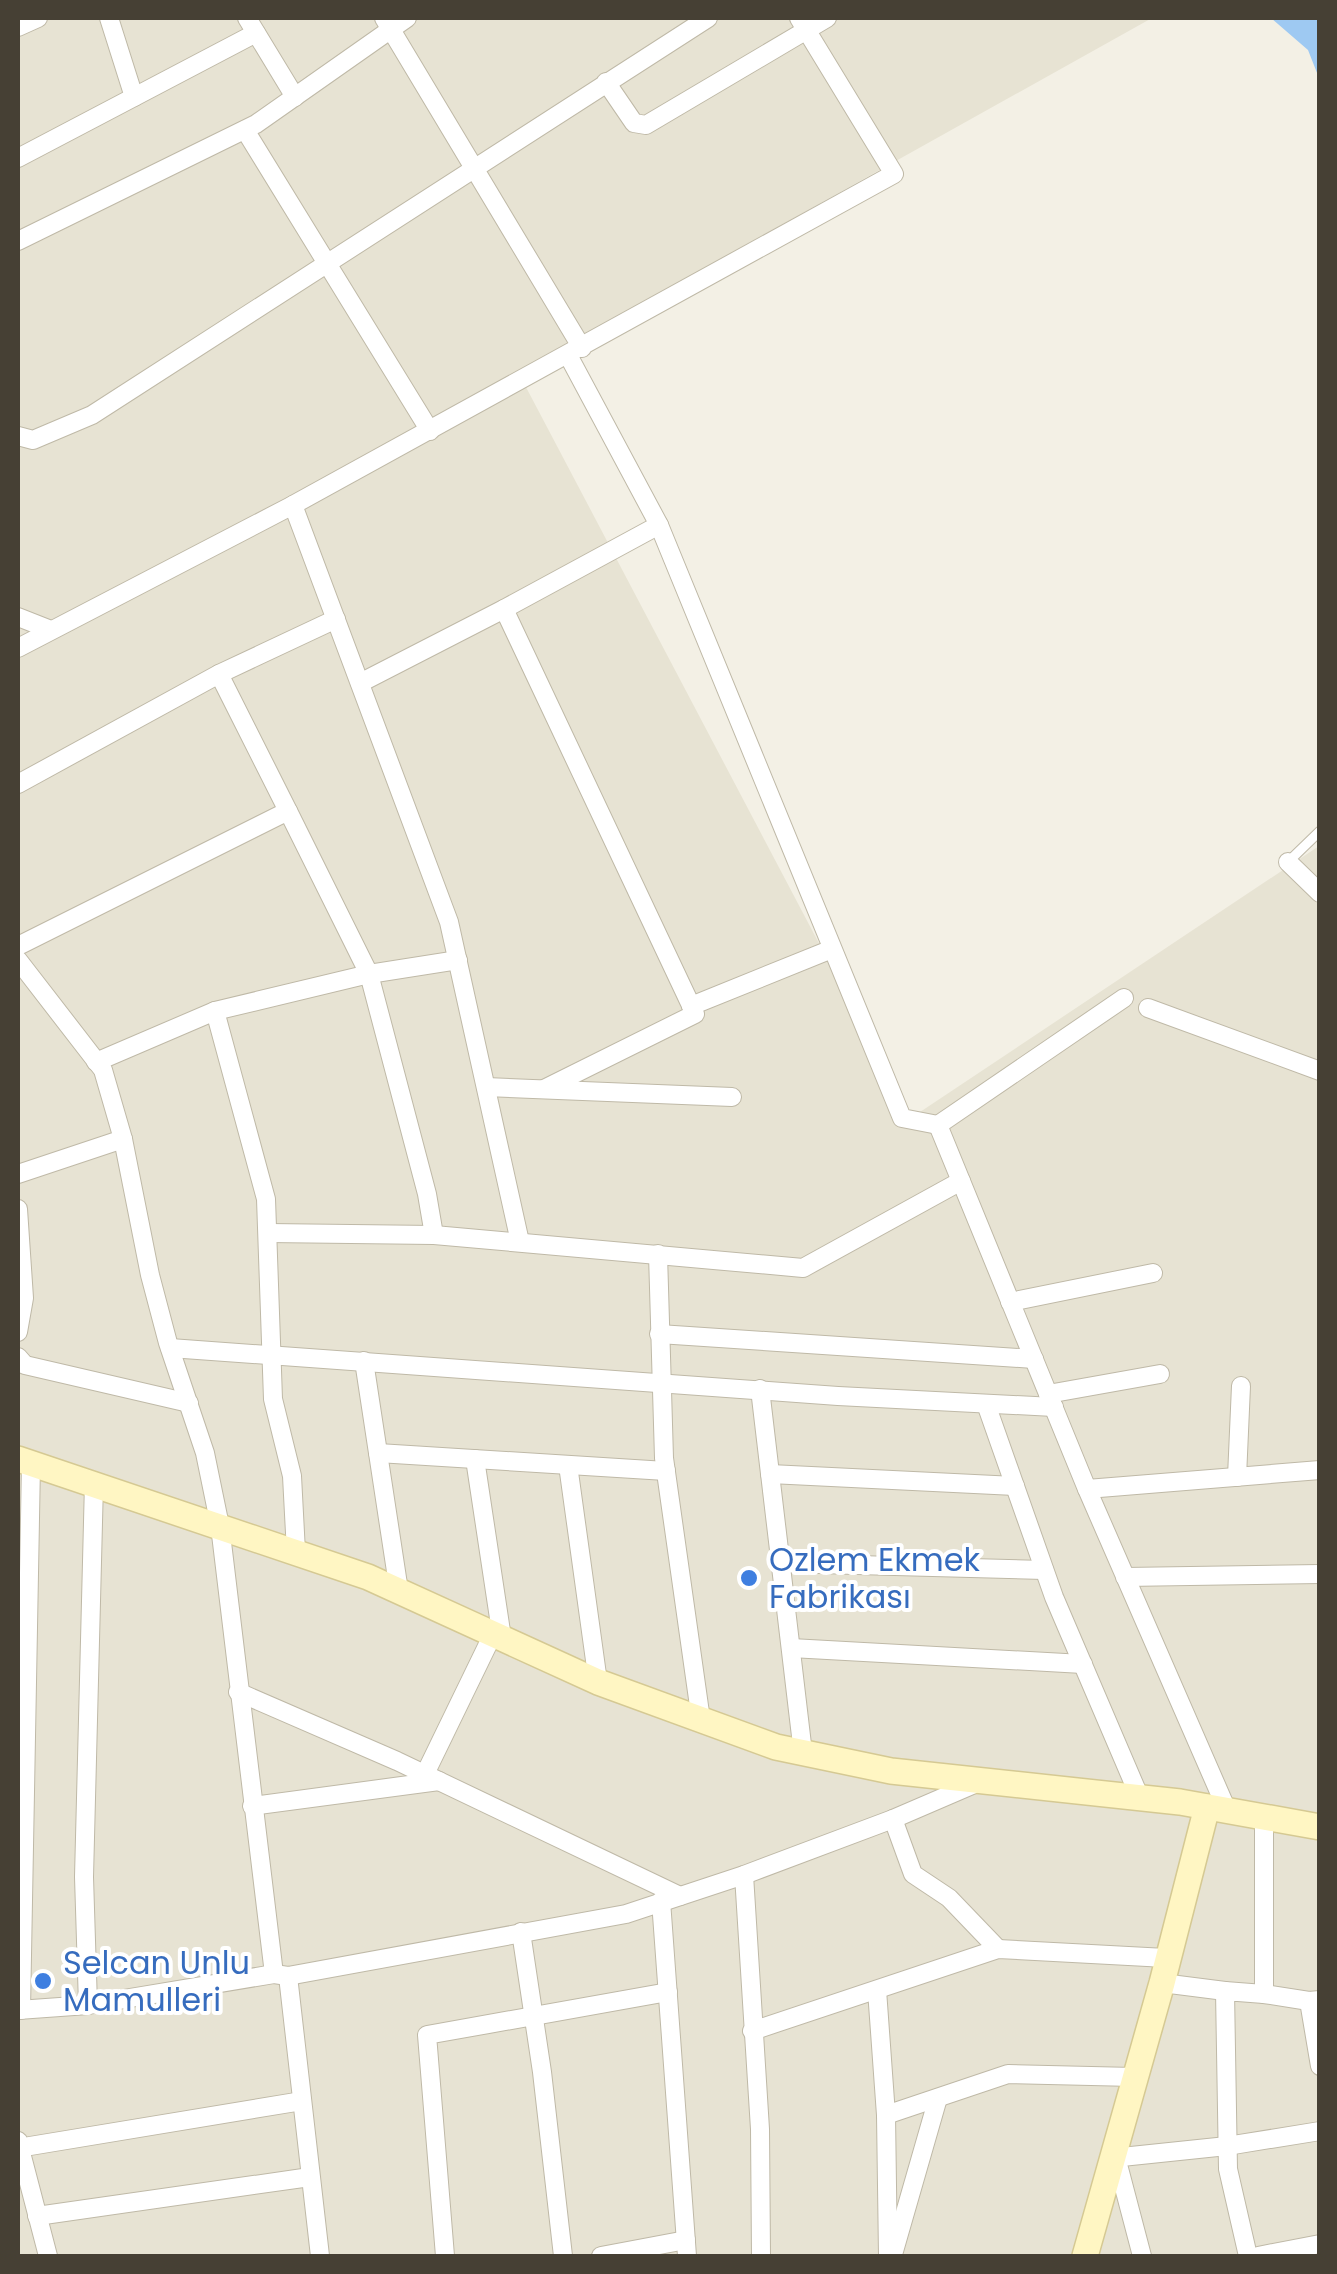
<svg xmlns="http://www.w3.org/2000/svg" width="1337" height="2274" font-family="Poppins,sans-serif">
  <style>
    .residential { fill: #e7e3d3 }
    .water { fill: #9ec9f2 }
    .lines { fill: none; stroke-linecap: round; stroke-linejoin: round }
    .lane-casing { stroke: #bfb9a7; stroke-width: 11 }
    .street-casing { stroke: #bfb9a7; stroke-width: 20 }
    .secondary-casing { stroke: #d5c993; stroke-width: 28 }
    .lane { stroke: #fff; stroke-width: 9 }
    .street { stroke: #fff; stroke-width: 18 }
    .secondary { stroke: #fff6c3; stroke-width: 25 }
    .shop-dot { fill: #3f7fe0; stroke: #fff; stroke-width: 4 }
    .labels { text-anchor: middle; stroke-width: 8; stroke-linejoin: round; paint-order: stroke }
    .shop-label { font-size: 32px; fill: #366cbe; stroke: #fff; text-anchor: start }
  </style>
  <rect width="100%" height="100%" fill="#f3f0e5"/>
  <!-- residential -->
  <path class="residential" d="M18,18H1152L518,372L911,1118L1319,846V2256H18Z"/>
  <!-- water -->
  <path class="water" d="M1271,18H1319V78L1308,50Z"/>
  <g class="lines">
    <defs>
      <path id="lane" d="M1288,862L1320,831"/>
      <g id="street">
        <path d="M109,18L134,97"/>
        <path d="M247,18L295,97"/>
        <path d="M384,18L582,348"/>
        <path d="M18,27L38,18"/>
        <path d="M606,82L634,123L646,125L827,18"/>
        <path d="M245,130L430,431"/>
        <path d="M18,158L256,33"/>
        <path d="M18,241L256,124L407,18"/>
        <path d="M18,436L33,440L92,415L708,18"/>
        <path d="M293,505L449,922L520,1242"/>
        <path d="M659,525L902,1118L938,1125"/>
        <path d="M18,617L51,630"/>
        <path d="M18,648L293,505L894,174L799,18"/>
        <path d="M219,674L288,811"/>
        <path d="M360,683L504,609"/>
        <path d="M18,784L219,674L336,619"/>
        <path d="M1288,862L1320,893"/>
        <path d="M18,946L288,811L369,974L427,1194L434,1235"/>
        <path d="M18,960L103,1070L123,1139L150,1275L168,1343L205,1453L220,1526L274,1974"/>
        <path d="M1124,998L938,1125L1087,1489L1227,1810"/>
        <path d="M691,1006L832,949"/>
        <path d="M1148,1008L1320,1071"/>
        <path d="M215,1011L266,1199L273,1399L292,1476L296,1552"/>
        <path d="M96,1062L215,1011L369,974L458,960"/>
        <path d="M486,1087L732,1097"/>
        <path d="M544,1089L695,1014L504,609L659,525L568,355"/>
        <path d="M18,1174L123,1139"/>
        <path d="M18,1209L24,1298L18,1332"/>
        <path d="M268,1233L434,1235L803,1268L961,1181"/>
        <path d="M658,1254L664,1458L701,1720"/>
        <path d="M1010,1302L1153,1273"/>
        <path d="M659,1334L1034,1359"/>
        <path d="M170,1348L838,1396L1054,1407"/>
        <path d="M18,1357L25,1365L189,1403"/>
        <path d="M364,1361L399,1591"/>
        <path d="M760,1389L803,1753"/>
        <path d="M1048,1394L1160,1374"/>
        <path d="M986,1404L1054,1597L1140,1798"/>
        <path d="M378,1453L666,1471"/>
        <path d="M475,1459L502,1638"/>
        <path d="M568,1465L598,1682"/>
        <path d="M770,1474L1015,1486"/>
        <path d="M1237,1477L1241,1386"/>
        <path d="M1087,1489L1320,1470"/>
        <path d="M781,1563L1044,1570"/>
        <path d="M1125,1577L1320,1574"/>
        <path d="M791,1648L1083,1664"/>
        <path d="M238,1692L397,1761L680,1896"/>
        <path d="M425,1774L493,1634"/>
        <path d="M252,1806L439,1781"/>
        <path d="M893,1819L913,1874L949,1898L998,1949"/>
        <path d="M744,1875L760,2129L761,2256"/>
        <path d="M661,1901L687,2256"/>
        <path d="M521,1932L542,2072L563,2256"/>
        <path d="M288,1976L320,2256"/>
        <path d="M1162,1983L1225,1991"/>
        <path d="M877,1990L886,2115L888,2256"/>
        <path d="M1264,1994L1309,2001"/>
        <path d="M1320,2000L1309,2001L1320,2066"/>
        <path d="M88,2005L84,1877L94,1483"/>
        <path d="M18,2010L88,2005L274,1974L288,1976L626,1914L744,1875L893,1819L979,1782"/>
        <path d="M21,2010L31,1464"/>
        <path d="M752,2031L998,1949L1166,1958"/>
        <path d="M886,2115L1008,2074L1134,2077"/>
        <path d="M18,2141L48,2256"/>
        <path d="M18,2148L302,2101"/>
        <path d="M1116,2157L1142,2256"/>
        <path d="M1112,2158L1227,2146L1320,2131"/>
        <path d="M37,2216L310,2177"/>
        <path d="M894,2251L938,2098"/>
        <path d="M445,2256L427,2035L668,1992"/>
        <path d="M601,2256L686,2240"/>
        <path d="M1248,2256L1228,2169L1225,1991L1264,1994V1817"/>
        <path d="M1258,2256L1320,2244"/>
      </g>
      <g id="secondary">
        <path d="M18,1459L368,1577L598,1682L776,1747L891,1771L1180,1802L1320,1827"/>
        <path d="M1085,2256L1162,1983L1207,1807"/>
      </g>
    </defs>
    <!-- lane casing -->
    <use href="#lane" class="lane-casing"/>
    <!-- street casing -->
    <use href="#street" class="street-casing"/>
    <!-- secondary casing -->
    <use href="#secondary" class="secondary-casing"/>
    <!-- lane -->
    <use href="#lane" class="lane"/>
    <!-- street -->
    <use href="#street" class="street"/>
    <!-- secondary -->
    <use href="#secondary" class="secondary"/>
  </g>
  <!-- markers -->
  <g class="shop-dot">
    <circle cx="749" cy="1578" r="10"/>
    <circle cx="43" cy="1981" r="10"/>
  </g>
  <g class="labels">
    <!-- shop labels -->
    <g class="shop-label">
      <text x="769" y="1571">Ozlem Ekmek<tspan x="769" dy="37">Fabrikası</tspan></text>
      <text x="63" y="1974">Selcan Unlu<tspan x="63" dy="37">Mamulleri</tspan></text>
    </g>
  </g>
  <!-- border -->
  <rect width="1337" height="2274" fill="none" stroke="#464034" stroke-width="40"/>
</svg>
